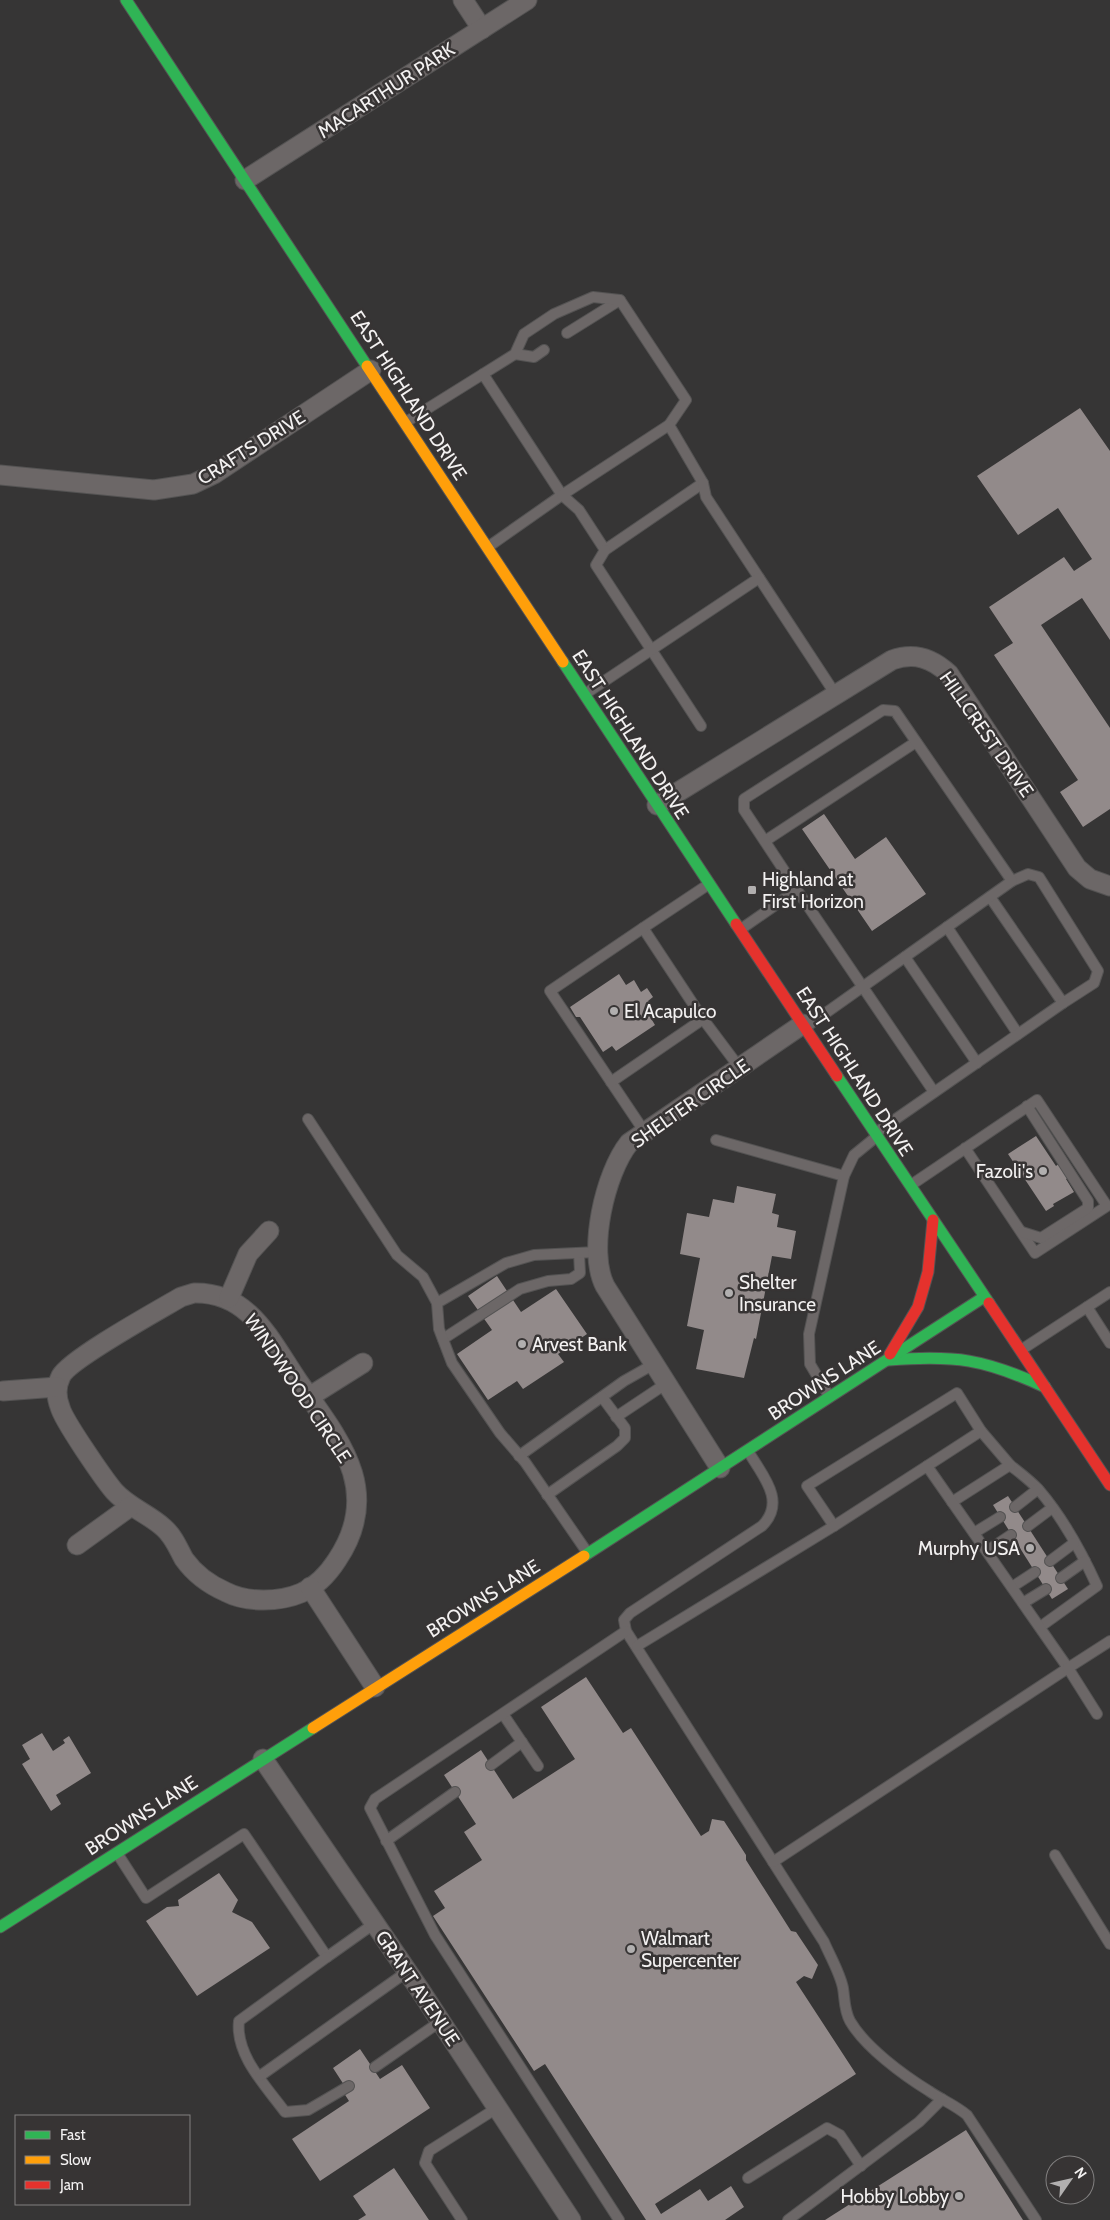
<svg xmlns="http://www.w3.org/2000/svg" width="1110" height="2220" font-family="Cabin,sans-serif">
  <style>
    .building { fill: #928a8a }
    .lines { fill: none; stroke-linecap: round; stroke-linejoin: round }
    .lane-casing { stroke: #545353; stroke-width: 12 }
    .street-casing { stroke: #545353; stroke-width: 21 }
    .fast-casing { stroke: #545353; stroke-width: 13 }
    .slow-casing { stroke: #545353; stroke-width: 13 }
    .jam-casing { stroke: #545353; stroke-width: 13 }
    .lane { stroke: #6c6767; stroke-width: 10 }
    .street { stroke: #6c6767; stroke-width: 19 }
    .fast { stroke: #30b455; stroke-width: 11 }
    .slow { stroke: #ff9f0a; stroke-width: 11 }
    .jam { stroke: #e5322d; stroke-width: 11 }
    .poi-dot { fill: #b1afaf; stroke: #373434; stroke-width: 2 }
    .labels { text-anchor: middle; stroke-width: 5; stroke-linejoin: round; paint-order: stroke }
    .street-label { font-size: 19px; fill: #f3f1f1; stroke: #373434 }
    .poi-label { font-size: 19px; fill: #f3f1f1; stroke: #373434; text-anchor: start }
  </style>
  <rect width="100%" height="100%" fill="#363535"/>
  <!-- building -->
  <g class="building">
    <path d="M1080,408L1110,451V640L1082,598L1041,625L1110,728V809L1083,827L1060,792L1078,780L994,655L1013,643L989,607L1064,557L1074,571L1092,559L1058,508L1018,535L977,476Z"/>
    <path d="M824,814L855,859L886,837L926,894L872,931L802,829Z"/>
    <path d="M619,974L626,985L634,980L641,992L647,988L653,997L648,1001L658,1016L652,1020L655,1025L616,1051L612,1046L603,1052L580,1017H576L570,1007Z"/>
    <path d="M1036,1136L1056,1166L1061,1162L1070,1177L1066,1179L1074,1192L1053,1204L1054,1206L1046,1211L1008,1154Z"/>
    <path d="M737,1186L776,1194L772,1213L779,1215L777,1227L796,1231L791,1259L772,1256L756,1339L754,1338L744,1378L696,1369L704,1330L687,1326L700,1258L680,1254L687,1213L709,1217L713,1199L734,1203Z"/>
    <path d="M497,1276L521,1312L556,1289L587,1334L558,1354L564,1362L523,1389L517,1381L488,1400L457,1354L492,1330L468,1296Z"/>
    <path d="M1008,1496L1068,1589L1052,1599L993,1505Z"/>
    <path d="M586,1677L623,1733L631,1728L701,1836L709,1831L712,1819L724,1821L746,1855V1860L791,1931L796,1932L818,1965L812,1979L804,1976L796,1982L856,2074L655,2204L661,2214L700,2189L708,2201L731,2186L744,2207L725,2220H646L545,2064L534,2071L433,1916L445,1908L434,1891L482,1860L464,1832L476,1824L444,1775L481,1750L513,1799L575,1759L541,1707Z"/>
    <path d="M42,1733L53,1751L65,1743L63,1740L69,1736L91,1773L56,1795L61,1804L51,1811L22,1764L30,1759L22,1745Z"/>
    <path d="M219,1873L238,1900L232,1912L252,1922L270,1948L197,1996L146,1921L167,1907L179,1906L178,1900Z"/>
    <path d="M360,2049L380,2079L402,2065L430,2108L320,2181L292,2139L349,2101L342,2090L346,2088L333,2068Z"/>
    <path d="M966,2130L1023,2220H825Z"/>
    <path d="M394,2168L429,2220H358L366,2215L353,2196Z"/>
  </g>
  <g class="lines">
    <defs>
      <g id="lane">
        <path d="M567,333L620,300"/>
        <path d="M515,354L534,357L544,350"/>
        <path d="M483,374L515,354L524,334L554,314L593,297L620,300L686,400L669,425"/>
        <path d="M406,422L483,374L562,495L488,547"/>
        <path d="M669,425L703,483L605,550L579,510L562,495Z"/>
        <path d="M703,483L706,497L836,695"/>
        <path d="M605,550L596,565L701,726"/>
        <path d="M585,694L759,578"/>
        <path d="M765,841L916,742"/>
        <path d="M709,884L643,928L703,1019L739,1067"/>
        <path d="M797,890L934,1092"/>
        <path d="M990,897L1063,1003L1094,983L1098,971L1039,877L1028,874L1012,881"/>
        <path d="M947,927L1018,1034"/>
        <path d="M643,928L550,991L644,1131"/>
        <path d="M741,929L797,890L744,810V799L883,710L895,711L1012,881L806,1027"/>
        <path d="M905,957L977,1063"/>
        <path d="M611,1082L703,1019"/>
        <path d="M308,1119L397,1255L423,1277L437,1303"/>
        <path d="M877,1132L1063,1003"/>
        <path d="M716,1140L844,1176"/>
        <path d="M911,1185L1037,1100L1107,1206L1035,1253L965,1148"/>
        <path d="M1022,1232L1041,1238L1088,1208V1201L1027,1106"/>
        <path d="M1087,1307L1110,1343"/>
        <path d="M443,1339L520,1289L548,1281L571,1279L580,1273L579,1253"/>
        <path d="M1021,1350L1110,1292"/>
        <path d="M829,1396L810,1364L809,1334L844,1176L854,1155L876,1137"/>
        <path d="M616,1417L667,1383"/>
        <path d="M748,1451C762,1475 787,1501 762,1526L630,1613L624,1620L626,1631L824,1942C830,1956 840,1973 843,1988C845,2000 844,2010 850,2021C865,2047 903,2075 929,2091C942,2100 955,2105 967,2115L1036,2220"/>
        <path d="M519,1456L624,1381L654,1364"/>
        <path d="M1010,1465C1020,1473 1031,1481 1039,1490C1063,1518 1082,1553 1097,1586L1040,1627"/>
        <path d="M927,1466L981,1431"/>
        <path d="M547,1495L617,1446L625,1438V1428L602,1397"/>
        <path d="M1015,1507L1038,1489"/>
        <path d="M834,1526L807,1486L957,1393L981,1431L1010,1465L952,1502"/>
        <path d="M1028,1526L1052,1508"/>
        <path d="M974,1533L1000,1517"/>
        <path d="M987,1551L1011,1535"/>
        <path d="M587,1552L525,1462L500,1433L452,1363L439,1329L437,1303L506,1263L534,1255L597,1252"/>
        <path d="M1050,1561L1074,1543"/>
        <path d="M1061,1578L1085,1561"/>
        <path d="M1012,1587L1035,1572"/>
        <path d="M1023,1603L1046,1589"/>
        <path d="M637,1646L834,1526L927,1466L1068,1668L773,1862"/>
        <path d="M503,1714L538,1766"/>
        <path d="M1097,1714L1068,1668L1110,1641"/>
        <path d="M491,1765L522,1742"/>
        <path d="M386,1841L455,1792"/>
        <path d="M117,1853L146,1898L244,1834L327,1957L375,1923"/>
        <path d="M1055,1855L1110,1944"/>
        <path d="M327,1957L239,2021C235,2055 266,2086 285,2112L308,2110L349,2086"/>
        <path d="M375,2067L441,2021"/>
        <path d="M260,2076L408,1971"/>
        <path d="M748,2178L827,2128L840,2135L861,2166"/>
        <path d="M462,2220L425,2163L429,2151L497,2108"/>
        <path d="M619,2220L435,1935L370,1808L375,1799L626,1631"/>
        <path d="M788,2220L919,2122L942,2099"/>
      </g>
      <g id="street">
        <path d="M463,0L482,29"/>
        <path d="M245,180L527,0"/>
        <path d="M0,475L154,490L193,484L214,474L371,370"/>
        <path d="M657,805L892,660C914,652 932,658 949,674L1077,868L1090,879L1110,886"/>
        <path d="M194,1293C250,1292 270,1340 298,1381C338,1438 384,1490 337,1560C328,1574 317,1586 301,1593C280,1602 247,1603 226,1592C210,1585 194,1573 184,1559C178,1548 174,1537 164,1528C149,1514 128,1507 114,1491C104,1479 63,1420 60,1407C56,1397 56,1386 61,1376C70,1359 159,1310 181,1297Z"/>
        <path d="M229,1298L248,1254L269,1231"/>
        <path d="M3,1391L57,1387"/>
        <path d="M309,1397L363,1363"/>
        <path d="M720,1468L605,1286C587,1251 605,1173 629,1143L803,1024"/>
        <path d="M77,1545L131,1506"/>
        <path d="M310,1587L375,1687"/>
        <path d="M263,1759L420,1990L571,2220"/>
      </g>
      <g id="fast">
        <path d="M126,0L367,366"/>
        <path d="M563,662L736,924"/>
        <path d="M837,1076L989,1303"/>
        <path d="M889,1360C956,1355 984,1359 1045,1387"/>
        <path d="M584,1556L984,1297"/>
        <path d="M0,1927L313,1728"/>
      </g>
      <g id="slow">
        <path d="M367,366L563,662"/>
        <path d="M313,1728L584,1556"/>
      </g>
      <g id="jam">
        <path d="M736,924L837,1076"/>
        <path d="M989,1303L1110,1485"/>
        <path d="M890,1354L918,1307L928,1272L933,1220"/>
      </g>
    </defs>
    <!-- lane casing -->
    <use href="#lane" class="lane-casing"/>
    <!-- street casing -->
    <use href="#street" class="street-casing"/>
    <!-- fast casing -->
    <use href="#fast" class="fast-casing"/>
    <!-- slow casing -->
    <use href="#slow" class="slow-casing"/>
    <!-- jam casing -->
    <use href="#jam" class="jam-casing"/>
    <!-- lane -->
    <use href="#lane" class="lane"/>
    <!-- street -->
    <use href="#street" class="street"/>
    <!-- fast -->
    <use href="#fast" class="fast"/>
    <!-- slow -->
    <use href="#slow" class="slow"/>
    <!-- jam -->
    <use href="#jam" class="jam"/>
  </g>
  <!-- markers -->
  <g class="poi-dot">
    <rect x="747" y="885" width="10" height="10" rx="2.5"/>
    <circle cx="614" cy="1011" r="5"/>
    <circle cx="1043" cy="1171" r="5"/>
    <circle cx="729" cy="1293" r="5"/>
    <circle cx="522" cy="1344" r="5"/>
    <circle cx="1030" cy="1548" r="5"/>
    <circle cx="631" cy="1949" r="5"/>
    <circle cx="959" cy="2196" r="5"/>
  </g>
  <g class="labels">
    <!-- street labels -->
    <g class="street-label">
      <text transform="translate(386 90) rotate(-33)" y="7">MACARTHUR PARK</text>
      <text transform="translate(409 395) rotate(57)" y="7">EAST HIGHLAND DRIVE</text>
      <text transform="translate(251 447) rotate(-32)" y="7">CRAFTS DRIVE</text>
      <text transform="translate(631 734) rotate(57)" y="7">EAST HIGHLAND DRIVE</text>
      <text transform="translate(987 734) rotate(55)" y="7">HILLCREST DRIVE</text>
      <text transform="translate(855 1071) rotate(57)" y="7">EAST HIGHLAND DRIVE</text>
      <text transform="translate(690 1103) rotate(-35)" y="7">SHELTER CIRCLE</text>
      <text transform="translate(824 1380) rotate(-33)" y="7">BROWNS LANE</text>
      <text transform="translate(298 1388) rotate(56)" y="7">WINDWOOD CIRCLE</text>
      <text transform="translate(483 1598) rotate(-32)" y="7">BROWNS LANE</text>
      <text transform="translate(141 1815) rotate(-33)" y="7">BROWNS LANE</text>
      <text transform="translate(418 1988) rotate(56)" y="7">GRANT AVENUE</text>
    </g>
    <!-- poi labels -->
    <g class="poi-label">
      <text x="762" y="886">Highland at<tspan x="762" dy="22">First Horizon</tspan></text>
      <text x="624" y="1018">El Acapulco</text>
      <text x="1033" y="1178" text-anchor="end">Fazoli's</text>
      <text x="739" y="1289">Shelter<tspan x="739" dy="22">Insurance</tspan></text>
      <text x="532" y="1351">Arvest Bank</text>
      <text x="1020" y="1555" text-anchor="end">Murphy USA</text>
      <text x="641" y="1945">Walmart<tspan x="641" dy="22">Supercenter</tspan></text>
      <text x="949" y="2203" text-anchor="end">Hobby Lobby</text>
    </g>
  </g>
  <!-- legend -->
  <rect x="15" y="2115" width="175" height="90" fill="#373434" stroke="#828080"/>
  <rect x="25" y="2131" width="25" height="8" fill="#30b455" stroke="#828080"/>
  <text x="60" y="2140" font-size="15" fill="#f3f1f1">Fast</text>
  <rect x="25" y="2156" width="25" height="8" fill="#ff9f0a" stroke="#828080"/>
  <text x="60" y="2165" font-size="15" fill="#f3f1f1">Slow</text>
  <rect x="25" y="2181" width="25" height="8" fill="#e5322d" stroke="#828080"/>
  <text x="60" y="2190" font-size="15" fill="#f3f1f1">Jam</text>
  <!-- north arrow -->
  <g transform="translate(1070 2180) rotate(56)"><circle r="24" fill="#373434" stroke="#828080"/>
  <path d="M0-4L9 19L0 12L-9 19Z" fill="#b1afaf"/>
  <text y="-8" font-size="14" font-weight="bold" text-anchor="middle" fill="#f3f1f1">N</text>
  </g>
</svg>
